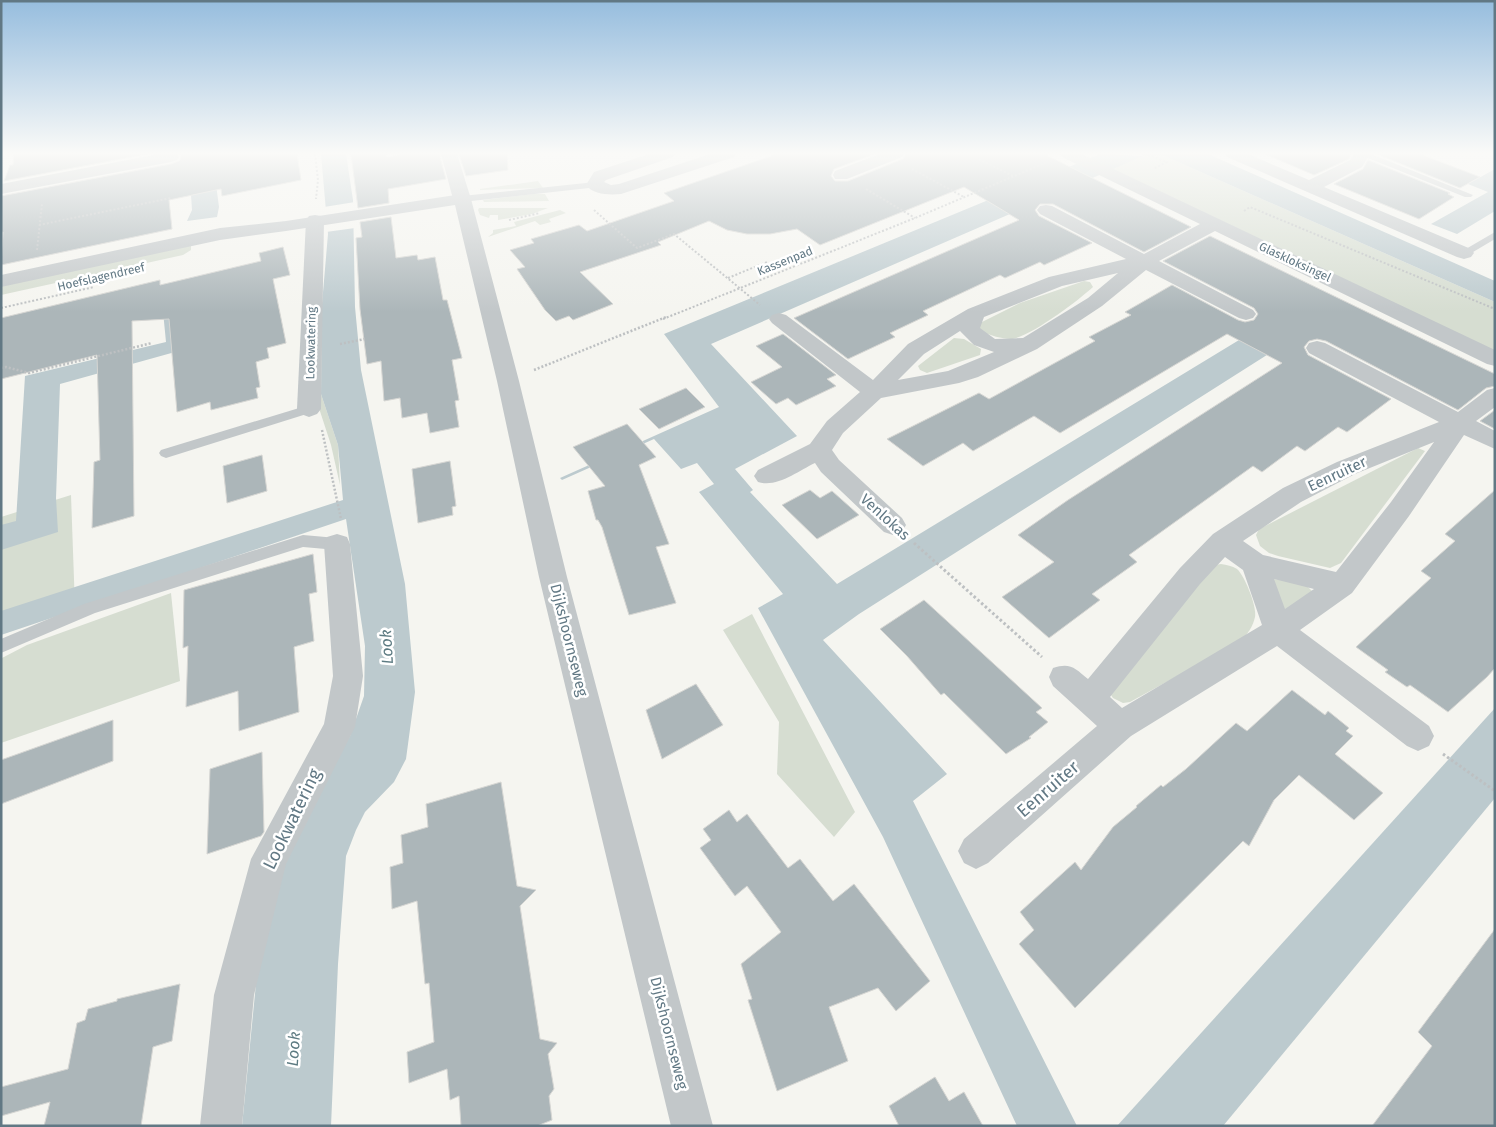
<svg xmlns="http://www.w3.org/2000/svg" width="1496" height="1127" font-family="'Fira Sans',sans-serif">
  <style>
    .green { fill: #d6ddd1 }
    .water { fill: #bccace }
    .pier { fill: #f5f5f0 }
    .building { fill: #acb6b9; stroke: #d6d6d3 }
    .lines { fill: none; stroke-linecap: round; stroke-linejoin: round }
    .path-far2 { stroke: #bdc0c2; stroke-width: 2; stroke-dasharray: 2 2; stroke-linecap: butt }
    .path-far1 { stroke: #bdc0c2; stroke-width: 2.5; stroke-dasharray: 2 2; stroke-linecap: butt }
    .path { stroke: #bdc0c2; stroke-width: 3; stroke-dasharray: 2.5 2.5; stroke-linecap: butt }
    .service { fill: #c2c7c9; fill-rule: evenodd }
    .minor { fill: #c2c7c9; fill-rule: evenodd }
    .tertiary { fill: #c2c7c9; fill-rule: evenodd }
    .labels { text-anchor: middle; stroke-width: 5; stroke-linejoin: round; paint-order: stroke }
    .far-street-label { font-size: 12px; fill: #617884; stroke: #fff }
    .street-label { font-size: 15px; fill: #617884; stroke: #fff }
    .water-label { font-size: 16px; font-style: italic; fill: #5d7b82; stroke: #fff }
    .near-street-label { font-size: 18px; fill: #617884; stroke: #fff }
  </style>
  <rect width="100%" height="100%" fill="#f5f5f0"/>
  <!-- green -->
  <g class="green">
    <path d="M1142,154H1160L1495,302V351L1112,169L1143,156Z"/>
    <path d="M538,181L543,188L480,190V189Z"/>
    <path d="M533,194H545L549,201L484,202L483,200Z"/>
    <path d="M479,208H548L532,214L498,220V215H490L489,218L480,215L478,210Z"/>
    <path d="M560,210L566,213L549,219L551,222L540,225L535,221L488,237L493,233V230L516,226L514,222Z"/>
    <path d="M191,245V250L183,255L1,295V283Z"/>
    <path d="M1084,281L1090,282L1093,287C1079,300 1029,338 1011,339C1001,339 991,335 981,332L978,324L1020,303Z"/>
    <path d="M954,338L964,339L981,349L980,355L927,373L920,370L918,366Z"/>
    <path d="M321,394L338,445L340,485L331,445L317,402Z"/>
    <path d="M1418,448L1425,451L1341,563L1330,568L1278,556L1269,553L1260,546L1256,535L1259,529Z"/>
    <path d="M71,495L75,607L1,633V517Z"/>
    <path d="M1221,564C1227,565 1232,566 1237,569C1245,576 1257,607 1255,617C1253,627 1247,634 1241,641L1130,702L1123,703L1113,698L1109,692L1215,565Z"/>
    <path d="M1267,578L1304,583L1312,591L1287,611L1279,607Z"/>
    <path d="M171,593L180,681L1,743L2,658L27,645Z"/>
    <path d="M752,614L855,812L834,837L777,774L779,722L723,630Z"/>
  </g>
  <!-- water -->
  <g class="water">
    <path d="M212,154L219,207L217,217L187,221L192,210L191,195Z"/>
    <path d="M321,154H346L353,200L355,307L361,370L405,584L415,692L406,759L394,782L365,812L356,830L346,856L338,964L331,1126H242L259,953L291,838L350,736L364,696L365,646L346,519L1,635V611L343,500L338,445L321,394L322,304L328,234Z"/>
    <path d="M1100,154L1143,156L711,344L797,436L735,469L753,490L750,492L837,584L1320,291L1347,304L859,614L823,640L947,774L913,801L1077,1126H1017L883,837L758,608L783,594L699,492L714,484L697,463L681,469L654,439L562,480L560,478L719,407L664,334Z"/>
    <path d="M1160,154H1208L1495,281V302Z"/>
    <path d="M1495,169V211L1457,234L1431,224L1488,192L1468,184Z"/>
    <path d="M161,291L193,347L60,384L56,498L58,532L1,550V525L16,521L25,376L166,342Z"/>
    <path d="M1495,708V798L1223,1126H1117Z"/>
  </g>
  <!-- pier -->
  <path class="pier" d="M355,202V228L326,232L324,207Z"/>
  <!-- building -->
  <g class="building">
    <path d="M14,154H147L4,181L10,165H13Z"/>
    <path d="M180,154H297L301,180L222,196L221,189L169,200L172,229L1,265L3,232H1V196L171,164L179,161L181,158Z"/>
    <path d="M351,154H386L387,157L407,154H439L446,179L388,189L389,203L358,208Z"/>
    <path d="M459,154H507L508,170L466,176Z"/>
    <path d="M777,154H874L834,169L831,176L835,181H848L903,159L906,154H1044L1191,227L1144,252L1053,204H1040L1035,210L1039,216L1092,243L1044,265L1040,262L1005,278L1000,275L923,311L928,315L890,333L895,337L848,359L794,318L1019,220L964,187L820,245L797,229L770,234H747L727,230L709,221L658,242L661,245L580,272L613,304L573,320L569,316L556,321L545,310L517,269L525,267L510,250L534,243L531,239L579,225L587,231L674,201L664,193Z"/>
    <path d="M1265,154H1351L1349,159L1314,175Z"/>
    <path d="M1377,154H1420L1480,177L1460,188Z"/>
    <path d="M1368,160L1450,193L1448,194L1454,197L1419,219L1334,184L1363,169Z"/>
    <path d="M391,217L396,258L417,255L418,260L435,257L443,300H447L462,358L452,360L459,400L455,401L459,427L430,433L427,413L402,418L400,398L384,401L381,361L367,364L360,309L356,238L362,237L360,222Z"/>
    <path d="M1210,236L1495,374V386L1486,388L1458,410L1326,341L1317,339L1309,341L1304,347L1308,355L1391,399L1347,432L1338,427L1305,451L1297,446L1262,472L1253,466L1129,555L1137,562L1092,594L1100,600L1049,638L1002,597L1054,562L1018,535L1068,500L1282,363L1227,334L1060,433L1034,416L973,451L963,443L923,466L887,439L979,393L989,399L1095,341L1089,337L1131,315L1125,312L1172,285L1238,320L1245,322L1254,320L1258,314L1254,308L1163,261Z"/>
    <path d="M283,247L290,275L273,279L286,343L267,348L269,358L256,362L260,387L256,388L258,398L211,410L210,402L177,412L169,319L132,321L134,516L92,528L94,462L100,460L97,355L1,379V318L160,280V285L261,261L259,253Z"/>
    <path d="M783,334L836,375L827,379L836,386L796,405L788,398L776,404L751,382L782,367L756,346Z"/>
    <path d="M686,388L705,407L659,429L639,409Z"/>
    <path d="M1495,410V429L1480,421Z"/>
    <path d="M627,424L656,457L639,465L669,544L656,547L676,603L629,615L602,527L598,520H596L588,491L605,486L573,447Z"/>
    <path d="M262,455L267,491L227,503L223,466Z"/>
    <path d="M450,461L456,506L452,507L453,515L418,523L412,469Z"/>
    <path d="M810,490L820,498L832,491L859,515L817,539L782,505Z"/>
    <path d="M1495,490V668L1487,677L1448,712L1410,685L1407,687L1385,672L1388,670L1356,647L1431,578L1421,571L1455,541L1445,534Z"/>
    <path d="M313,554L317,592L309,594L314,641L294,647L299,712L239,731L238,691L186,707L188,646L183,648L184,590Z"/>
    <path d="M924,600L1042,708L1036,712L1048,722L1029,737L1031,738L1006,754L944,693L941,695L907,656L880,629Z"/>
    <path d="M696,684L723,725L662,759L646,710Z"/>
    <path d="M1292,690L1325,715L1328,711L1349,728L1346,731L1353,736L1335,754L1383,793L1354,820L1299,775L1274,800L1249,846L1243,841L1075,1008L1019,944L1034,930L1020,912L1075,862L1081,870L1113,827L1137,807L1136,806L1161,785L1163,787L1186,769L1236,723L1247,731Z"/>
    <path d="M113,720V761L1,804V760Z"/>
    <path d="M262,752L264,832L261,836L207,854L210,769Z"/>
    <path d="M501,782L517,886L536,890L520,906L540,1039L557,1043L548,1054L554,1089L549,1096L552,1120L537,1126H461L459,1096L450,1100L447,1069L409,1083L407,1052L434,1042L429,983L425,984L417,901L392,909L390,867L403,863L401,835L428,827L426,804Z"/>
    <path d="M729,810L737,822L747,814L788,868L800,859L833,901L854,884L930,981L896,1011L878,988L829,1007L848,1061L777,1091L748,1000L752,999L741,964L781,932L747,886L735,896L700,848L711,840L703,829Z"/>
    <path d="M1495,929V1126H1372L1432,1046L1418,1032Z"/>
    <path d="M180,984L172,1041L153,1047L141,1126H44L50,1102L1,1116V1087L68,1069L77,1023L85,1020L88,1009L117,1001V999Z"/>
    <path d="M935,1077L949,1101L964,1092L983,1126H899L889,1106Z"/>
  </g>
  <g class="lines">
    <!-- path-far2 -->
    <g class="path-far2">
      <path d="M315,154L318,180L316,199"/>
      <path d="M806,154L822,164"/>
      <path d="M968,154L1013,176"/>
      <path d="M1148,155L1167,162L1153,169"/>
      <path d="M912,169L964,197"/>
      <path d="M866,189L915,218"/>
      <path d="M594,210L637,248L674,234L760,305"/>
      <path d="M1244,211L1250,207L1495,309"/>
      <path d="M509,220L540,213"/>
      <path d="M39,225L171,198"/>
      <path d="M37,250L42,204"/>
      <path d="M728,278L767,262"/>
      <path d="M1,308L94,287"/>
      <path d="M663,319L915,218L1045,163"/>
    </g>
    <!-- path-far1 -->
    <g class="path-far1">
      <path d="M340,344L365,339"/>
      <path d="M1,368L6,367L29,373L152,343"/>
      <path d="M534,370L666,317"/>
      <path d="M322,430L341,519"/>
    </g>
    <!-- path -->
    <g class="path">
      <path d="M914,543L1042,657"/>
      <path d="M1443,754L1495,791"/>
    </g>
    <!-- service -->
    <g class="service">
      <path d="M1358,154H1371L1473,195L1471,197H1465Z"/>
      <path d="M595,182L598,183V187L462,202L457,199L462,196Z"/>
      <path d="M1495,232V239L1468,255L1464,256L1459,253Z"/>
      <path d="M309,405L313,406L315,409L313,412L166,458L161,456L159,453L161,450Z"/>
      <path d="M303,535L337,538L342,540L344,544L342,548L337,550L303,547L95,613L1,653V639L84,604Z"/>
    </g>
    <!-- minor -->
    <g class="minor">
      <path d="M159,154H177L179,157L177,160L171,162L1,194V184Z"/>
      <path d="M441,154H457L471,199L468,203L462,204L456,203L453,199Z"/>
      <path d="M880,154H904L902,157L847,179H835L833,175L835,171Z"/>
      <path d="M1060,154H1082L1495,350V366L1487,364L1215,231L1159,261L1253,310L1256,314L1253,318L1246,320L1239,318L1146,270L1102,306L1037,349L978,377L959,383L881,398L843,433L832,450L839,460L902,518L906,525L902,532L893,535L884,532L821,472L815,463C798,471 777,488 758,482L754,476L758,470L810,444L827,421L860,392L772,323L769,319L772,315L779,313L786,315L873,380L908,344L968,309L1049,277L1126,259L1040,214L1037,210L1040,206L1046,205L1052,206L1144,254L1200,224L1062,157ZM1118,273L1088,298L1023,338L995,339L980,328L984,317L1062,286ZM960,331L974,345L994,352L948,371L898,380L924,354Z"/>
      <path d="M1225,154H1248L1309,180L1350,160L1354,154H1370L1362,167L1324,187L1471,249L1474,253L1471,257L1464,259L1457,257L1227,157Z"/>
      <path d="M315,215L321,216L324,220L321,409L317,414L309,417L301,414L297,409L306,220L309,216Z"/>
      <path d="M1317,341L1325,343L1458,412L1487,390L1495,388V407L1476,421L1495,431V449L1464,435L1409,516L1352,593L1300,630L1429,726L1434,736L1429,746L1418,751L1407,746L1277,646L1131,736L988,863L976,869L964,863L958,851L964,839L1097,726L1053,686L1049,677L1053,668C1070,662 1075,668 1088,679L1180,568L1213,534L1283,488L1337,462L1439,422L1309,353L1306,348L1309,343ZM1434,442L1391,502L1336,572L1263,555L1243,541L1301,502L1355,474ZM1225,557L1243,570L1262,625L1122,708L1110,697L1200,584ZM1274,579L1314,589L1285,609Z"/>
      <path d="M337,534L347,537L350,544L363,676L355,727L286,864L254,995L242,1126H200L214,995L251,859L324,724L333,676L324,544L327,537Z"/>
    </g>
    <!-- tertiary -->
    <g class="tertiary">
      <path d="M649,154H675L673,157L606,180L604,182L611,185L619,184L710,154H736L734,157L621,194C610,195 593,195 586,185L594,172Z"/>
      <path d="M462,194L468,195L471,199L519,381L567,577L713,1126H671L539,577L497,381L455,205L286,231L220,240L1,287V275L220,228L286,221Z"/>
    </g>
  </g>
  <!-- sky -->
  <linearGradient id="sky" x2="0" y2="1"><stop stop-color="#96bdde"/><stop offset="0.49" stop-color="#fafaf8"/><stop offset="1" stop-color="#fafaf8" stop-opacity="0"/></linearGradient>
  <rect width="1496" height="312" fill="url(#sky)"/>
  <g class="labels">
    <!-- far-street labels -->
    <g class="far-street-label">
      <text transform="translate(785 261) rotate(-22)" y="4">Kassenpad</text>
      <text transform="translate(1295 262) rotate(25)" y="4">Glaskloksingel</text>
      <text transform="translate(101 277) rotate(-13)" y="4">Hoefslagendreef</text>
      <text transform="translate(311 343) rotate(-89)" y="4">Lookwatering</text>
    </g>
    <!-- street labels -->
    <g class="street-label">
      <text transform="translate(1337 474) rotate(-25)" y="5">Eenruiter</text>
      <text transform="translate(885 517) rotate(42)" y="5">Venlokas</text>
      <text transform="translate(569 640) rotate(76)" y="5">Dijkshoornseweg</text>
      <text transform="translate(669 1033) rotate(76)" y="5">Dijkshoornseweg</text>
    </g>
    <!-- water labels -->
    <g class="water-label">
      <text transform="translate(386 647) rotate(-93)" y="6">Look</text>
      <text transform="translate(293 1049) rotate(-86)" y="6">Look</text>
    </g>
    <!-- near-street labels -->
    <g class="near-street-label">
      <text transform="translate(1048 789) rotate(-41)" y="6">Eenruiter</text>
      <text transform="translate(292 819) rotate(-64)" y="6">Lookwatering</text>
    </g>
  </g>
  <!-- border -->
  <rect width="1496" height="1127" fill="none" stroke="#617884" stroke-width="5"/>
</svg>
